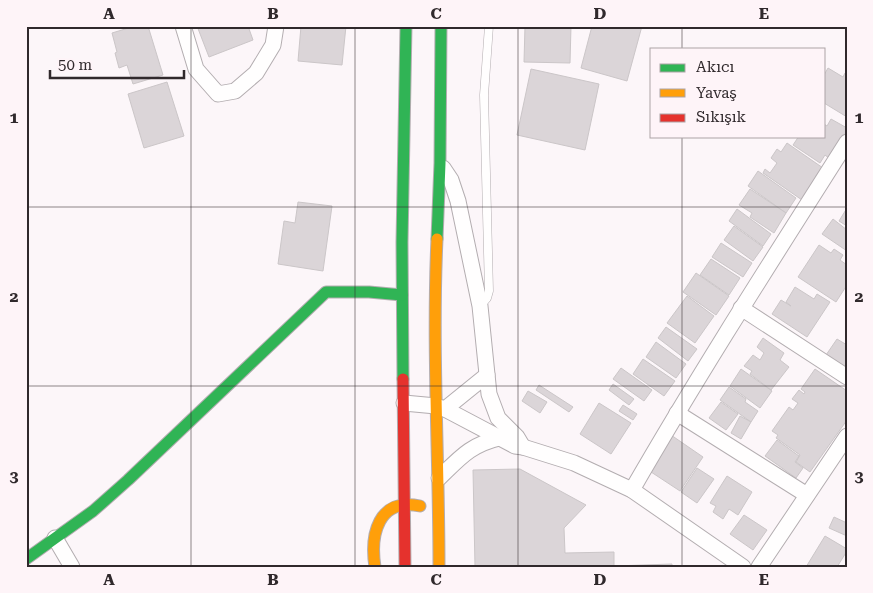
<svg xmlns="http://www.w3.org/2000/svg" width="873" height="593" font-family="'Roboto Serif',serif">
  <style>
    .building { fill: #dbd5d8; stroke: #cbc6c8 }
    .lines { fill: none; stroke-linecap: round; stroke-linejoin: round }
    .lane-casing { stroke: #b3adb0; stroke-width: 9 }
    .street-casing { stroke: #b3adb0; stroke-width: 17 }
    .fast-casing { stroke: #b3adb0; stroke-width: 13 }
    .slow-casing { stroke: #b3adb0; stroke-width: 13 }
    .jam-casing { stroke: #b3adb0; stroke-width: 13 }
    .lane { stroke: #fffefe; stroke-width: 8 }
    .street { stroke: #fffefe; stroke-width: 15 }
    .fast { stroke: #30b455; stroke-width: 11 }
    .slow { stroke: #ff9f0a; stroke-width: 11 }
    .jam { stroke: #e5322d; stroke-width: 11 }
    .grid { fill: none; stroke: #30292c; stroke-width: 1; stroke-opacity: 0.55 }
    .neatline { fill: none; stroke: #30292c; stroke-width: 2 }
    .grid-label { font-size: 16px; text-anchor: middle; font-weight: bold; fill: #30292c }
  </style>
  <rect width="100%" height="100%" fill="#fcf6f9"/>
  <!-- building -->
  <g class="building">
    <path d="M135,26H148L163,75L133,84L127,65L119,68L115,53L117,52L112,33Z"/>
    <path d="M197,26H248L253,40L209,57Z"/>
    <path d="M301,26H346L342,65L298,61Z"/>
    <path d="M525,26H571L570,63L524,62Z"/>
    <path d="M592,26H642L627,81L581,68Z"/>
    <path d="M828,68L843,77L845,73L847,74V117L824,103V75Z"/>
    <path d="M531,69L599,84L585,150L517,135Z"/>
    <path d="M167,82L184,136L144,148L128,94Z"/>
    <path d="M831,119L847,128V132L830,159L825,155L820,163L793,145L799,136H824V124L827,126Z"/>
    <path d="M787,143L823,168L802,200L763,173L765,169L770,173L777,163L771,158L777,149L781,152Z"/>
    <path d="M758,171L796,198L786,213L748,186Z"/>
    <path d="M750,189L786,213L774,233L750,217L752,213L739,205Z"/>
    <path d="M298,202L332,206L323,271L278,264L284,221L295,223Z"/>
    <path d="M847,208V226L839,221Z"/>
    <path d="M737,209L771,234L763,246L729,221Z"/>
    <path d="M833,219L847,230V251L822,234Z"/>
    <path d="M734,226L763,247L753,261L724,240Z"/>
    <path d="M721,243L752,263L743,277L712,257Z"/>
    <path d="M819,245L831,253L834,249L843,255L840,260L847,265V285L836,302L798,277Z"/>
    <path d="M711,259L740,278L729,295L700,275Z"/>
    <path d="M696,273L729,296L716,315L683,292Z"/>
    <path d="M795,287L814,299L817,294L830,302L807,337L772,314L781,300L791,306L786,302Z"/>
    <path d="M687,296L714,316L695,343L667,323Z"/>
    <path d="M666,327L697,349L688,361L658,338Z"/>
    <path d="M763,338L784,353L780,360L789,367L771,390L750,374L752,371L744,366L753,355L760,360L764,353L757,347Z"/>
    <path d="M837,339L847,345L846,368L826,355Z"/>
    <path d="M656,342L686,364L676,378L646,357Z"/>
    <path d="M643,359L675,381L664,396L633,374Z"/>
    <path d="M621,368L652,390L644,401L613,379Z"/>
    <path d="M741,369L772,391L760,408L730,386Z"/>
    <path d="M815,369L847,391V420L810,472L796,462L800,455L776,438L778,435L772,431L789,407L793,410L798,403L792,399L799,390L804,394L805,392L801,389Z"/>
    <path d="M613,384L634,399L629,405L609,390Z"/>
    <path d="M539,385L573,407L569,412L536,390Z"/>
    <path d="M729,387L746,399L745,402L758,411L751,422L720,400Z"/>
    <path d="M528,391L547,402L540,413L522,401Z"/>
    <path d="M721,402L738,414L726,430L709,418Z"/>
    <path d="M599,403L631,423L611,454L580,434Z"/>
    <path d="M623,405L637,414L633,420L619,411Z"/>
    <path d="M740,416L751,422L741,439L731,433Z"/>
    <path d="M671,435L703,457L680,491L648,470Z"/>
    <path d="M777,440L799,456L795,462L803,468L796,478L765,456Z"/>
    <path d="M697,468L714,479L697,503L681,492Z"/>
    <path d="M520,469L586,505L564,528L565,553L614,552V566L672,564V567H475L473,470Z"/>
    <path d="M727,476L752,492L738,515L729,509L723,519L713,512L716,506L710,503Z"/>
    <path d="M744,515L767,530L753,550L730,534Z"/>
    <path d="M834,517L847,523V536L829,528Z"/>
    <path d="M825,536L847,549V551L837,567H806Z"/>
  </g>
  <g class="lines">
    <defs>
      <path id="lane" d="M480,306L487,298L489,291L484,95L489,26"/>
      <g id="street">
        <path d="M183,26L196,69L218,94L235,91L256,73L273,45L276,26"/>
        <path d="M443,168L451,180L458,201L480,306L489,394L498,418L517,437L523,447"/>
        <path d="M741,308L847,377"/>
        <path d="M404,403L436,406L445,409L515,446L523,447L574,463L632,490L743,567"/>
        <path d="M445,409L487,375"/>
        <path d="M677,413L807,495"/>
        <path d="M439,478C460,458 470,445 499,438"/>
        <path d="M632,490C700,372 774,257 847,142"/>
        <path d="M55,538L72,567"/>
        <path d="M759,567L847,436"/>
      </g>
      <g id="fast">
        <path d="M437,239L440,163L441,26"/>
        <path d="M403,379L402,242L406,26"/>
        <path d="M26,559L93,511L128,480L326,292H369L402,295"/>
      </g>
      <g id="slow">
        <path d="M437,239C432,348 439,458 439,567"/>
        <path d="M375,567C370,535 378,497 420,506"/>
      </g>
      <path id="jam" d="M403,379L405,567"/>
    </defs>
    <!-- lane casing -->
    <use href="#lane" class="lane-casing"/>
    <!-- street casing -->
    <use href="#street" class="street-casing"/>
    <!-- fast casing -->
    <use href="#fast" class="fast-casing"/>
    <!-- slow casing -->
    <use href="#slow" class="slow-casing"/>
    <!-- jam casing -->
    <use href="#jam" class="jam-casing"/>
    <!-- lane -->
    <use href="#lane" class="lane"/>
    <!-- street -->
    <use href="#street" class="street"/>
    <!-- fast -->
    <use href="#fast" class="fast"/>
    <!-- slow -->
    <use href="#slow" class="slow"/>
    <!-- jam -->
    <use href="#jam" class="jam"/>
  </g>
  <!-- grid -->
  <path class="grid" d="M191,26V567M355,26V567M518,26V567M682,26V49M682,136V567M26,207H847M26,386H847"/>
  <!-- border -->
  <rect width="873" height="593" fill="none" stroke="#fef4f8" stroke-width="55"/>
  <!-- legend -->
  <rect x="650" y="48" width="175" height="90" fill="#fef4f8" stroke="#aca3a6"/>
  <rect x="660" y="64" width="25" height="8" fill="#30b455" stroke="#aca3a6"/>
  <text x="696" y="72" font-size="15" fill="#30292c">Akıcı</text>
  <rect x="660" y="89" width="25" height="8" fill="#ff9f0a" stroke="#aca3a6"/>
  <text x="696" y="98" font-size="15" fill="#30292c">Yavaş</text>
  <rect x="660" y="114" width="25" height="8" fill="#e5322d" stroke="#aca3a6"/>
  <text x="696" y="122" font-size="15" fill="#30292c">Sıkışık</text>
  <!-- scale -->
  <path d="M50 70v8h134v-8" fill="none" stroke="#30292c" stroke-width="2.5"/>
  <text x="58" y="70" font-size="15" fill="#30292c" stroke="#fef4f8" stroke-width="4" paint-order="stroke">50 m</text>
  <rect x="28" y="28" width="818" height="538" class="neatline"/>
  <g class="grid-label">
    <text x="109" y="19">A</text>
    <text x="273" y="19">B</text>
    <text x="436" y="19">C</text>
    <text x="600" y="19">D</text>
    <text x="764" y="19">E</text>
    <text x="14" y="123">1</text>
    <text x="859" y="123">1</text>
    <text x="14" y="302">2</text>
    <text x="859" y="302">2</text>
    <text x="14" y="482">3</text>
    <text x="859" y="482">3</text>
    <text x="109" y="585">A</text>
    <text x="273" y="585">B</text>
    <text x="436" y="585">C</text>
    <text x="600" y="585">D</text>
    <text x="764" y="585">E</text>
  </g>
</svg>
